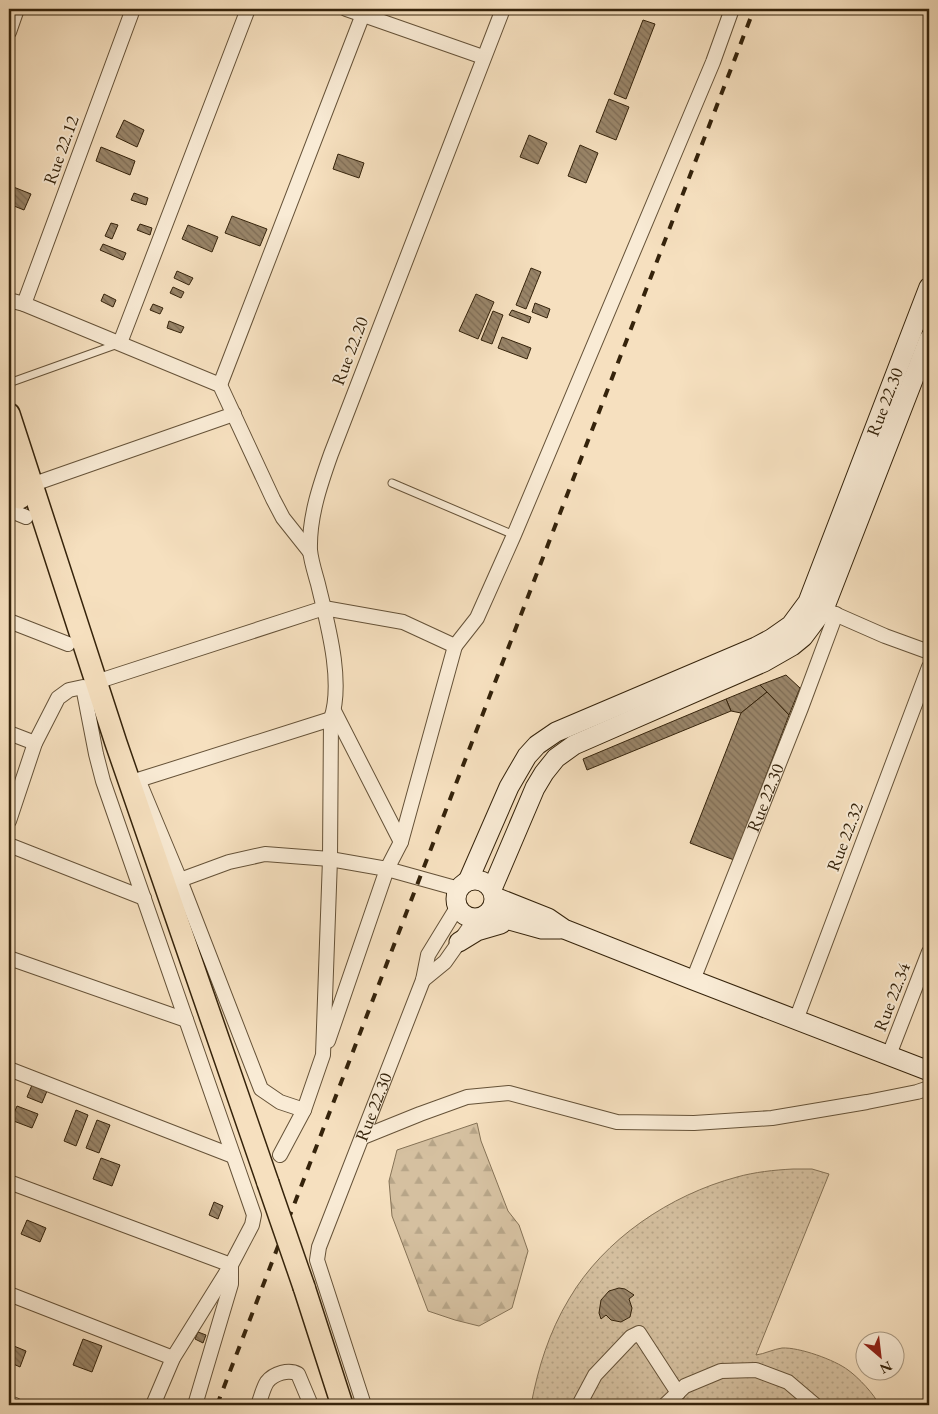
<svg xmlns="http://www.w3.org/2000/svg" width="938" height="1414" font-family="'EB Garamond',serif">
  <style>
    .forest { fill: url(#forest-firs); stroke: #857256 }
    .park { fill: url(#park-dots); stroke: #857256 }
    .building { fill: url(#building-back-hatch); stroke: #35230b }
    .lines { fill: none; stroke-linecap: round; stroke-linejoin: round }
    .lane-casing { stroke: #655238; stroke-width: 9 }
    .street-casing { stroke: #655238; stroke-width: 16 }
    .secondary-casing { stroke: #35230b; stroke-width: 21 }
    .primary-casing { stroke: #35230b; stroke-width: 24 }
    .lane { stroke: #f9ebd5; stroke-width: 7 }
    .street { stroke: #f9ebd5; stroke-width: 14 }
    .secondary { stroke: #f9ebd5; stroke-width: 19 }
    .primary { stroke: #f6e0bf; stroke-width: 21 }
    .rail { stroke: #35230b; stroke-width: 4; stroke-dasharray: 9 9; stroke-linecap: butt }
    .primary-bridge-casing { stroke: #35230b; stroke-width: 24; stroke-linecap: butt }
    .primary-bridge { stroke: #f6e0bf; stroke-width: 21 }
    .labels { text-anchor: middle; stroke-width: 4; stroke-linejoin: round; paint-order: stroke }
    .street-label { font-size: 18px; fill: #35230b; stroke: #f9ebd5 }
  </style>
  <defs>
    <pattern id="forest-firs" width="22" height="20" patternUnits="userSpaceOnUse" patternTransform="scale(1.25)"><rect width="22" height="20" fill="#d5c0a0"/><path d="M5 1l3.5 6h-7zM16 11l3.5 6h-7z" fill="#b7a588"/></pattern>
    <pattern id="park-dots" width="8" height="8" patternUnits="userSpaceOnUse" patternTransform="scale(1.25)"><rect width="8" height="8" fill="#d5c0a0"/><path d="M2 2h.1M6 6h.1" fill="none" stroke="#b7a588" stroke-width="1.8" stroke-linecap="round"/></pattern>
    <pattern id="building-back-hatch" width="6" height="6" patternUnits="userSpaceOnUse" patternTransform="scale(1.25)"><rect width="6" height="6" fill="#998569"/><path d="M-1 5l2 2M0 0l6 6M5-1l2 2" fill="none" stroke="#7e6c55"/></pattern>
  </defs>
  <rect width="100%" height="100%" fill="#f6e0bf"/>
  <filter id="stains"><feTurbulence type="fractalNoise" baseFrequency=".004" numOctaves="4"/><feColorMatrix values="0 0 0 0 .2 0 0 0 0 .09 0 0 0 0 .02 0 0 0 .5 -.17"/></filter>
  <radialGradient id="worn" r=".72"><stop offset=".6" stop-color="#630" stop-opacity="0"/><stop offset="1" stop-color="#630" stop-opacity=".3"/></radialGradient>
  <!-- forest -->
  <path class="forest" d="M477,1123L481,1141L508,1211L519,1225L528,1251L512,1308L479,1326L455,1320L428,1311L392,1216L389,1181L397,1150Z"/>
  <!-- park -->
  <path class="park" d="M793,1169H812L829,1174L756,1355C764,1354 774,1349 782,1348C799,1347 835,1360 848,1370C858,1377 875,1395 879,1405H531C538,1368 549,1332 569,1299C604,1239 670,1195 737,1177C755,1172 774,1170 793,1169Z"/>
  <!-- building -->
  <g class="building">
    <path d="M643,20L655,24L626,99L614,94Z"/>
    <path d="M609,99L629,107L616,140L596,132Z"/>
    <path d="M124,120L144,130L137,147L116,137Z"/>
    <path d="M529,135L547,143L538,164L520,157Z"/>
    <path d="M580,145L598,153L586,183L568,176Z"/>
    <path d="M101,147L135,161L130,175L96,161Z"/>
    <path d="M338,154L364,163L359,178L333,169Z"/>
    <path d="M11,186L31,194L24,210L9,204V190Z"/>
    <path d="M134,193L148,198L146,205L131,200Z"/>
    <path d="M232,216L267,229L260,246L225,233Z"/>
    <path d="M111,223L118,225L112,239L105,236Z"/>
    <path d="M140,224L152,228L150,235L137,230Z"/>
    <path d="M188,225L218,237L212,252L182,239Z"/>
    <path d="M103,244L126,253L123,260L100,250Z"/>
    <path d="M531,268L541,272L526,309L516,305Z"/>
    <path d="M177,271L193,278L189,285L174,278Z"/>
    <path d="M173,287L184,292L181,298L170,293Z"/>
    <path d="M104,294L116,300L113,307L101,301Z"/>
    <path d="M476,294L494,302L478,339L459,331Z"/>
    <path d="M535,303L550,309L547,318L532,312Z"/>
    <path d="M153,304L163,308L160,314L150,310Z"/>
    <path d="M512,310L531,317L529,323L509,315Z"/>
    <path d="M493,311L503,315L492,344L481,340Z"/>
    <path d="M169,321L184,327L181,333L167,328Z"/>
    <path d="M502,337L531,348L527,359L498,348Z"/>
    <path d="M786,675L800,688L789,715L760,685Z"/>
    <path d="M760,685L767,692L741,713L731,711L726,699Z"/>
    <path d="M767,692L789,715L734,860L690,843L741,713Z"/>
    <path d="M726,699L731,711L587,770L583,759Z"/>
    <path d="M32,1085L47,1091L42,1103L27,1097Z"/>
    <path d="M17,1106L38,1114L32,1128L11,1120Z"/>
    <path d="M76,1110L88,1115L76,1146L64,1141Z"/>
    <path d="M97,1120L110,1125L99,1153L86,1148Z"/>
    <path d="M101,1158L120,1165L112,1186L93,1179Z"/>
    <path d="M214,1202L223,1206L218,1219L209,1215Z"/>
    <path d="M27,1220L46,1228L40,1242L21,1234Z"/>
    <path d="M619,1288L625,1289L634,1295L629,1299L632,1308L630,1317L621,1322L611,1320L606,1315L601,1319L599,1313L601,1300L609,1291Z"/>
    <path d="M198,1332L206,1335L203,1343L195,1339Z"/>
    <path d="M83,1339L102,1346L92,1372L73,1365Z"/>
    <path d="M9,1344L26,1351L20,1367L9,1362Z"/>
  </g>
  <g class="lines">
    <defs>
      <g id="lane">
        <path d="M9,383L118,344"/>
        <path d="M392,483L514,535"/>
      </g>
      <g id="street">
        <path d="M346,9L483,57"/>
        <path d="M9,32L17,9"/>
        <path d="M9,300L24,304L220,385L273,499L283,518L310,552"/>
        <path d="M24,304L133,9"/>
        <path d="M120,343L248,9"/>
        <path d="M220,385L365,9"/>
        <path d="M31,485L234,414"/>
        <path d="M9,510L26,517"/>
        <path d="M828,611L885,636L929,652"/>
        <path d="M9,621L68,644"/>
        <path d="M99,688L96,682L324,608L403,622L455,646L477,618L514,535L713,62L732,9"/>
        <path d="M334,711L401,842L387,869L459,889"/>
        <path d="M9,733L35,743"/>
        <path d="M138,780L331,719"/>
        <path d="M140,784L180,880L261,1089L280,1102L304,1110"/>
        <path d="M9,821L35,743L58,698L69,690L83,687L96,754L103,781L254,1215L252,1225L231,1265L173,1358L153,1405"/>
        <path d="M401,842L455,646"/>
        <path d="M9,845L144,898"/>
        <path d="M180,880L229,862L265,854L330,859L387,869L328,1041"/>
        <path d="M9,958L186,1020"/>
        <path d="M423,980L445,962L476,918"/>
        <path id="s1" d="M693,980L801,708L836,614"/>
        <path d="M796,1020L929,667"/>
        <path d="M889,1055L929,952"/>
        <path d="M9,1069L233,1156"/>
        <path d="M363,1137L420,1114L467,1097L509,1093L617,1122L694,1123L772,1118L867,1102L917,1092L929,1088"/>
        <path d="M280,1155L304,1110L323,1055L330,859L331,719C344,681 327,622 318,584C315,573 311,561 310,550C309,517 320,485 331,454L503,9"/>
        <path d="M9,1182L231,1265V1284L195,1405"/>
        <path d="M9,1294L173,1358"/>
        <path d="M9,1403L15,1405"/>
        <path d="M258,1405C261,1398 263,1388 267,1382C274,1373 289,1369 298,1374L311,1405"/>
        <path id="s2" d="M364,1405L317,1260L319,1247L423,980L428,955L458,906"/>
        <path d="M579,1405L595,1375L631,1337L639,1333L678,1393"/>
        <path d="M665,1405L685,1386L721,1371L756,1370L788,1382L815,1405"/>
      </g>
      <g id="secondary">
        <circle cx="475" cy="899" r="19"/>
        <path id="s3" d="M468,881L509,787L527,756L537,745L556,732L756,647L771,639L791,625L808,602L929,287"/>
        <path d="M492,889L535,788L544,773L556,758L574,745L764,662L792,646L803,637L824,609L929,339"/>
        <path d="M495,897L548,918L564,929L693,980L929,1071"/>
        <path d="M487,914L542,929H560"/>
        <path d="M459,942L477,931L501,924"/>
      </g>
      <g id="primary">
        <path d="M9,414L116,743L268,1183"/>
        <path d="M9,465L20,498"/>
        <path d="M304,1287L342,1405"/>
      </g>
    </defs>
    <!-- lane casing -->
    <use href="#lane" class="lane-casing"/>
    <!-- street casing -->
    <use href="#street" class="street-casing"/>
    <!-- secondary casing -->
    <use href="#secondary" class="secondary-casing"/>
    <!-- primary casing -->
    <use href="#primary" class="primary-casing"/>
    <!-- lane -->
    <use href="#lane" class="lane"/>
    <!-- street -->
    <use href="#street" class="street"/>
    <!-- secondary -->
    <use href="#secondary" class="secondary"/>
    <!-- primary -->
    <use href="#primary" class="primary"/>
    <!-- rail -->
    <path class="rail" d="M217,1405L754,9"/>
    <defs>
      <path id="primary-bridge" d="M268,1183L304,1287"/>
    </defs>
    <!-- primary-bridge casing -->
    <use href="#primary-bridge" class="primary-bridge-casing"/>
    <!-- primary-bridge -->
    <use href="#primary-bridge" class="primary-bridge"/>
  </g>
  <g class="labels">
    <!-- street labels -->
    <g class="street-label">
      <text transform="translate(61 150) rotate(-70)" y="6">Rue 22.12</text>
      <text transform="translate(350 351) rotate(-69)" y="6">Rue 22.20</text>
      <text dy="6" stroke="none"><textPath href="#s3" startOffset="678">Rue 22.30</textPath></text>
      <text dy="6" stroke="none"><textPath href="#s1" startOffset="196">Rue 22.30</textPath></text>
      <text transform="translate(845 837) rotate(-69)" y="6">Rue 22.32</text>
      <text transform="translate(892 997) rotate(-69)" y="6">Rue 22.34</text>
      <text dy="6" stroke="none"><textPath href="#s2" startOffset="316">Rue 22.30</textPath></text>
    </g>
  </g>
  <!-- margin -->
  <rect width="938" height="1414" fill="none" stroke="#f6e0bf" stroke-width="30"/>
  <rect x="10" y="10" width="918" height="1394" fill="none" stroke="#35230b" stroke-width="2.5"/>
  <rect x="15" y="15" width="908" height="1384" fill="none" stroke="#35230b"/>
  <!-- north arrow -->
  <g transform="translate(880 1356) rotate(152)"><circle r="24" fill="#f9ebd5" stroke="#ab9b84"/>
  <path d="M0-4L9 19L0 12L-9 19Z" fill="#8f2418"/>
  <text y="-8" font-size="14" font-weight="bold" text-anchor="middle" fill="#35230b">N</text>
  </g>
  <rect width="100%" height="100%" filter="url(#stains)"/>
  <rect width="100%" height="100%" fill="url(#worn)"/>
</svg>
